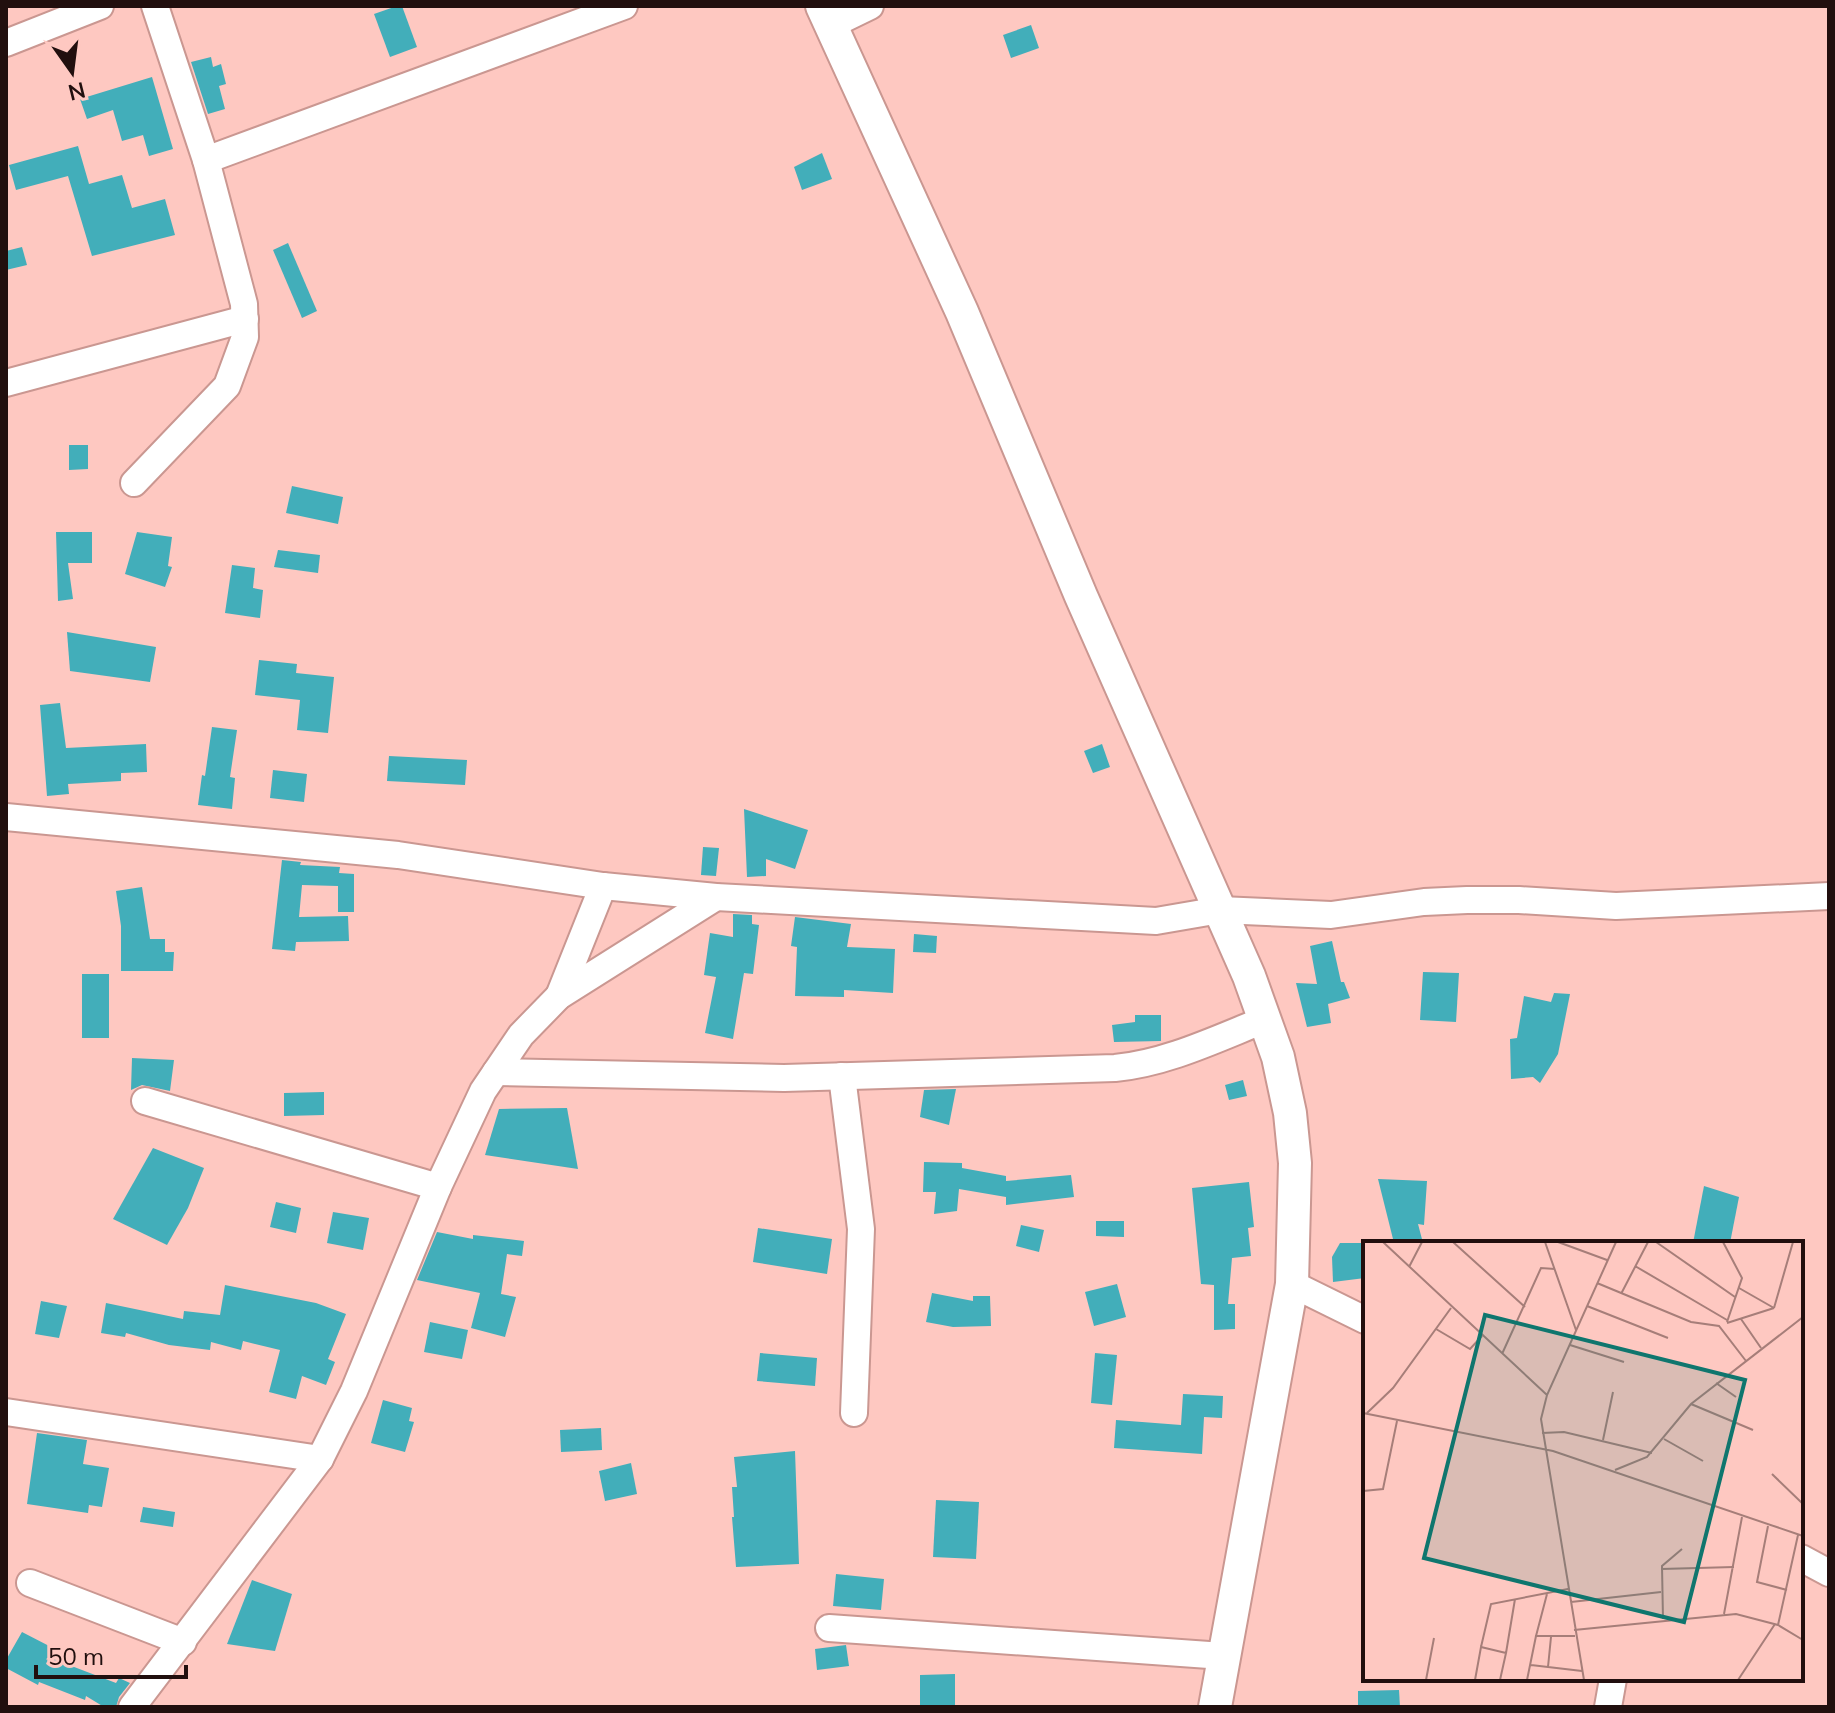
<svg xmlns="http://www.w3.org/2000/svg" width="1835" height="1713" font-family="Mulish,sans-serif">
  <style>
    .building { fill: #42aeba }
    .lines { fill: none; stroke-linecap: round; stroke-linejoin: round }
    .minor-casing { stroke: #ca9791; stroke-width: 30 }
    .major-casing { stroke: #ca9791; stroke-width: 36 }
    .minor { stroke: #fff; stroke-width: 26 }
    .major { stroke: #fff; stroke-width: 32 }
    .inset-road { fill: none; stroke: #a67e79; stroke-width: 2 }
    .view { fill: #0f766e; fill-opacity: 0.15; stroke: #0f766e; stroke-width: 4 }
    .inset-edge { fill: none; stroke: #210f0e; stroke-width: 4 }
  </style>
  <rect width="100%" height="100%" fill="#fec8c1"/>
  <!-- building -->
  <g class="building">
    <path d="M397,6H402L417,47L390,57L374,14Z"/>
    <path d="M1031,25L1039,48L1011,58L1003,35Z"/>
    <path d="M211,57L213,67L221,64L226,84L219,86L225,109L208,114L191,62Z"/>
    <path d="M152,77L173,149L149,156L143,135L122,141L113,110L87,119L80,99Z"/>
    <path d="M78,146L89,184L122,175L132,208L165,199L175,235L92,256L68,176L16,190L9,165Z"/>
    <path d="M822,153L832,179L802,190L794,167Z"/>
    <path d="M288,243L317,311L302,318L273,250Z"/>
    <path d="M22,247L27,265L6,270V251Z"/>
    <path d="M69,445H88V469L69,470Z"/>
    <path d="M292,486L343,497L338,524L286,513Z"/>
    <path d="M56,532H92V563H68L73,599L58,601Z"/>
    <path d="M137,532L172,537L168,566L172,567L165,587L125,574Z"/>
    <path d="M278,550L320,555L318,573L274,567Z"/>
    <path d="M232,565L255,568L253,588L263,590L260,618L225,613Z"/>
    <path d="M67,632L156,647L150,682L70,671Z"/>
    <path d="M259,660L297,664L296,673L334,677L328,733L297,730L300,700L255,695Z"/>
    <path d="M60,703L66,748L146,744L147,772L121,773V781L68,784L69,794L47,796L40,705Z"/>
    <path d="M212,727L237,730L230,777L235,778L232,809L198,805L202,775L205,776Z"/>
    <path d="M1102,744L1110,767L1093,773L1084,751Z"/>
    <path d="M389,756L467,760L465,785L387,781Z"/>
    <path d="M273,770L307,774L304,802L270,798Z"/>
    <path d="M744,809L808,830L795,869L766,859V876L747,877Z"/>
    <path d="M703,847L719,848L716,876L701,875Z"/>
    <path d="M282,860L301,862L300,865L340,867L339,873L354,874V912H338V886L302,885L299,917L348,916L349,941L296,942L295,951L272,949Z"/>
    <path d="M142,887L150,939H165V952H174L173,971H121V926L116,891Z"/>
    <path d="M733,914L752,915V924L759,925L753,974L744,973L733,1039L705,1033L716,977L704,975L710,933L733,937Z"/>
    <path d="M795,917L851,924L847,947L895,949L893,993L844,990V997L795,996L797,947L791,946Z"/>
    <path d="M914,934L937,936L936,953L913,952Z"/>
    <path d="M1332,941L1341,982H1344L1350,998L1328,1004L1331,1023L1307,1027L1296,983L1317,984L1310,946Z"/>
    <path d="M1423,972L1459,973L1456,1022L1420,1020Z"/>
    <rect x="82" y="974" width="27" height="64"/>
    <path d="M1554,993L1570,994L1558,1054L1540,1083L1533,1077L1511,1079L1510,1039L1517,1038L1524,996L1551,1002Z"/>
    <path d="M1135,1015H1161V1041L1114,1042L1112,1025L1135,1022Z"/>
    <path d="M132,1058L174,1060L170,1091L142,1085L131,1090Z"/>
    <path d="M1243,1080L1247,1096L1229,1100L1225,1085Z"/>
    <path d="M956,1089L949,1125L920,1117L924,1090Z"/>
    <path d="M324,1092V1115L284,1116V1093Z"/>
    <path d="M567,1108L578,1169L485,1155L499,1109Z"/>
    <path d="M153,1148L204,1168L188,1208L167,1245L113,1219Z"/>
    <path d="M924,1162L962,1163V1168L1006,1176V1181L1071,1175L1074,1197L1006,1205V1197L959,1189L957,1211L934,1214L936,1192H923Z"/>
    <path d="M1378,1179L1427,1181L1424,1225L1418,1224L1423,1243H1394Z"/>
    <path d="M1249,1182L1254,1227L1248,1228L1251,1256L1232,1258L1228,1304H1235V1329L1214,1330V1285L1201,1284L1192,1188Z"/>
    <path d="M1704,1186L1739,1197L1730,1243H1693Z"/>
    <path d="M276,1202L301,1208L296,1233L270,1227Z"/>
    <path d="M333,1212L369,1218L363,1250L327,1243Z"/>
    <path d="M1096,1221H1124V1237L1096,1236Z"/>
    <path d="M1021,1225L1044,1230L1039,1252L1016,1246Z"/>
    <path d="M758,1228L832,1239L827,1274L753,1262Z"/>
    <path d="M437,1232L473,1239V1235L524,1241L522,1256L507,1254L501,1294L516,1297L505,1337L471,1328L480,1293L417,1280Z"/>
    <path d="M1340,1243H1365V1278L1333,1282L1332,1257Z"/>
    <path d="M1117,1284L1126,1317L1094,1326L1085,1292Z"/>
    <path d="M225,1285L316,1303L346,1314L328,1359L335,1362L326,1385L302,1376L296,1399L269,1392L280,1350L243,1341L241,1350L211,1342L210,1350L169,1345L126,1333L125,1337L101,1333L106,1303L183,1319L184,1311L220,1315Z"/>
    <path d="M932,1293L973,1301V1296H990L991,1326L953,1327L926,1322Z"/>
    <path d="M41,1301L67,1306L59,1338L35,1334Z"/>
    <path d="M430,1322L468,1330L462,1359L424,1352Z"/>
    <path d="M760,1353L817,1358L815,1386L757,1381Z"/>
    <path d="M1095,1353L1117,1355L1112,1405L1091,1403Z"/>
    <path d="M1183,1394L1223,1396L1222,1418L1204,1417L1202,1454L1114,1448L1116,1420L1181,1425Z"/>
    <path d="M383,1400L412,1408L409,1421L414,1422L405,1452L371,1443Z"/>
    <path d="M601,1428L602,1450L561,1452L560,1430Z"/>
    <path d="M37,1433L87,1440L83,1464L109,1468L102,1507L89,1505L88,1513L27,1504Z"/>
    <path d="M795,1451L799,1564L736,1567L732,1517H734L732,1487H737L734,1457Z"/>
    <path d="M631,1463L637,1494L605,1501L599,1471Z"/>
    <path d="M936,1500L979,1502L976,1559L933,1557Z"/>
    <path d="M143,1507L175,1512L173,1527L140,1522Z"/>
    <path d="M836,1574L884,1579L881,1610L833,1606Z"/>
    <path d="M252,1580L292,1594L275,1651L227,1644Z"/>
    <path d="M22,1632L53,1648L48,1657L116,1683L119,1678L130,1683L119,1697L116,1707H104L86,1696L85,1700L39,1682L38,1685L6,1668V1660Z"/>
    <path d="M846,1645L849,1666L817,1670L815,1649Z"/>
    <path d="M955,1674V1707H920V1675Z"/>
    <path d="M1399,1690L1400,1707H1358V1691Z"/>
  </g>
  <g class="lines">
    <defs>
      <g id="minor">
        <path d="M831,25L870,6"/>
        <path d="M6,43L100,6"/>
        <path d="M206,160L624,6"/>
        <path d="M6,383L245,319"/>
        <path d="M134,483L227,386L245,337L244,304L206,160L155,6"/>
        <path d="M6,817L398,855L603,886L716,897L1156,921L1220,910L1331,915L1424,902L1467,900H1519L1616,906L1829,896"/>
        <path d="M559,996L603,886"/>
        <path d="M496,1072L784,1078L1115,1068C1167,1063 1216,1039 1264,1020"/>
        <path d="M842,1076L861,1229L854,1413"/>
        <path d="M145,1101L438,1187"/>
        <path d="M1292,1284L1365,1320"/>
        <path d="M6,1412L320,1459"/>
        <path d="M1801,1558L1829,1573"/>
        <path d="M30,1583L183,1642"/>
        <path d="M829,1628L1223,1656"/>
        <path d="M132,1707L320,1459L354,1391L438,1187L483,1091L521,1035L559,996L716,897"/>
        <path d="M1608,1707L1613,1679"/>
      </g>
      <path id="major" d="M822,6L962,312L1081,596L1249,976L1278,1057L1290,1113L1295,1163L1292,1284L1215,1707"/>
    </defs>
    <!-- minor casing -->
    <use href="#minor" class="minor-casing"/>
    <!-- major casing -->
    <use href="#major" class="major-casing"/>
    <!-- minor -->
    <use href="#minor" class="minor"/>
    <!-- major -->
    <use href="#major" class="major"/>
  </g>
  <!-- overview -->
  <g transform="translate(1363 1241)">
    <rect width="440" height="440" fill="#fec8c1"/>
    <path class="inset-road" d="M20,1L184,154M90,1L162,66M182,1L213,89M195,1L244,19M293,1L372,56M360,1L379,37L364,81M272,25L364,79M46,26L59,1M234,42L328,81L356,85L383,120M376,47L411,67M258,53L285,1M224,65L305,97M411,67L430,1M378,78L398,107M364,82L411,67M73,88L107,108L119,95M207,104L261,121M139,113L178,27L192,28M353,142L373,156M328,163L390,189M0,172L190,210L440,295M4,172L30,147L88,67M179,192L201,191L289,212M301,198L340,220M240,199L250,151M252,229L284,216L328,163L440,76M409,233L440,263M0,250L20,248L34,180M405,285L394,341L424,349M298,328L371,326M184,353L173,395H212M208,361L298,351M361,373L379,276M300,378L299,325L319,308M415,384L435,294M211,389L373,373L415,384L440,399M118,406L128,363L205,348M143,412L152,358M168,424L219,430M185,426L188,396M63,439L71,397M112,439L118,406L143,412L137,439M164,439L173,395M221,439L178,178L184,154L253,1M375,439L412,383"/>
    <path class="view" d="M122,74L382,139L321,381L61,317Z"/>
    <rect width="440" height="440" class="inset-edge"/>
  </g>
  <!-- border -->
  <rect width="1835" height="1713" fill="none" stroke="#210f0e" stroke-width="16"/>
  <!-- north arrow -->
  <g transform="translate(72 72) rotate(166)" stroke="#fec8c1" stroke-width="6" paint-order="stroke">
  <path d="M0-6L14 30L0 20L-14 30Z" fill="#210f0e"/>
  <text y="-12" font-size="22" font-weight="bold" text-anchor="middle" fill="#210f0e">N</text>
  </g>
  <!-- scale -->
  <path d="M36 1665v12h150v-12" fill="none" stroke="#210f0e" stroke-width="4"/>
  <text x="48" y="1665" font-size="24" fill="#210f0e" stroke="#fec8c1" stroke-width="6" paint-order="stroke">50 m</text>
</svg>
